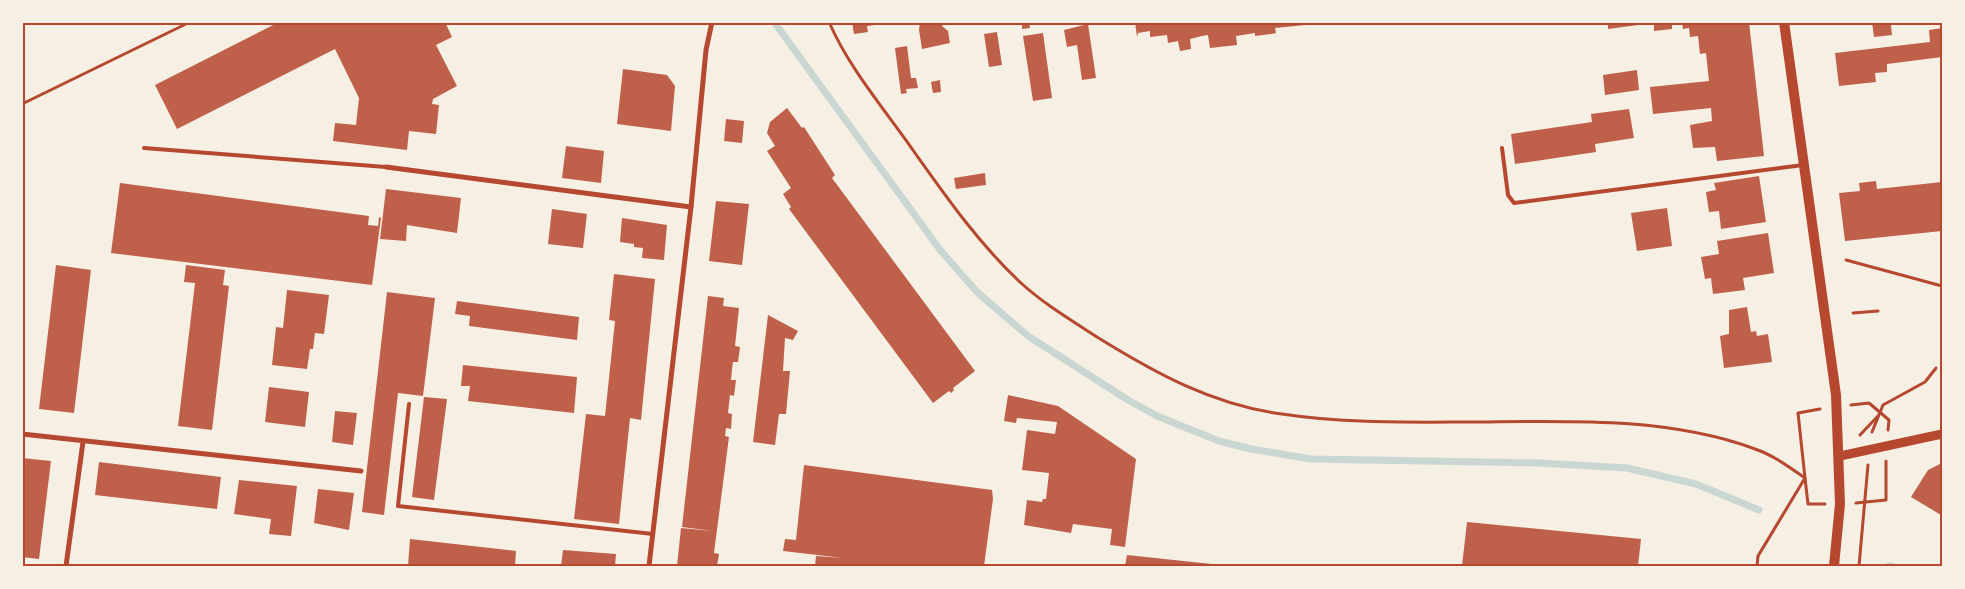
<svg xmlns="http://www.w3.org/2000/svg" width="1965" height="589" font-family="Quicksand,sans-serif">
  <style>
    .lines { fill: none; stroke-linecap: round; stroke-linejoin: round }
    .stream { stroke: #c9d6d2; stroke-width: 7 }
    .building { fill: #bf614a }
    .path { stroke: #b5482f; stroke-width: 3 }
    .service { stroke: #b5482f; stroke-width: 4 }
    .minor { stroke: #b5482f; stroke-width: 5 }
    .tertiary { stroke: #b5482f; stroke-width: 9 }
    .secondary { stroke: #b5482f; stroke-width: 10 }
    .neatline { fill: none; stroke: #b5482f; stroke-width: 2 }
  </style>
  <rect width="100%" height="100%" fill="#f6efe4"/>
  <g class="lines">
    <!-- stream -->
    <g class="stream">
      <path d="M774,22L941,251L977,292L1028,336L1128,400L1157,416L1219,441L1251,449L1311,459L1539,463L1627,468L1696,484L1759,510"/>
      <path d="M1889,566H1891"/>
    </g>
  </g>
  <!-- building -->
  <g class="building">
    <path d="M279,22H445L452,37L436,45L457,86L433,99L432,104L439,105L436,134L409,131L407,150L333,141L335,123L356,125L359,98L335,49L177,129L155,85Z"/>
    <path d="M852,22H882V24L867,26L868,32L854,34Z"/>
    <path d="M920,22H945L942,26L948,31L950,43L922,49L919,30Z"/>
    <path d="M1022,22H1029L1030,28L1022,29Z"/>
    <path d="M1135,22H1315L1316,24L1275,28L1276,33L1271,34L1255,36V33L1236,36L1237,45L1210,48L1208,35L1202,36L1190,39L1191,49L1180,51L1178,41L1168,43L1167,35L1150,37V31L1138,33L1137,37Z"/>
    <path d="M1608,22H1638V25L1608,29Z"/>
    <path d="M1654,22H1672V29L1654,31Z"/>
    <path d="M1682,22H1749L1764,156L1717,161L1715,147L1693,148L1690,125L1712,121L1711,108L1653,114L1650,87L1709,81L1706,53L1700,54L1698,36L1690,37L1689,28L1683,29Z"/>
    <path d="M1872,22H1895V24L1891,25L1892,35L1874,37Z"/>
    <path d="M1088,24L1096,78L1082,80L1077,45L1067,47L1064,30Z"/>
    <path d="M1942,28V57L1887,64V72L1875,73L1876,82L1839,86L1835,53L1930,42L1929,30Z"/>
    <path d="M997,32L1002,65L989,67L984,34Z"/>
    <path d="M1043,33L1052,98L1033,101L1023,36Z"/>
    <path d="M907,46L911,78H916L918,88L906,89L907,93L901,94L895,48Z"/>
    <path d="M623,69L667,75L675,86L671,131L617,124Z"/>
    <path d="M1637,70L1639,90L1605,95L1603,75Z"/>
    <path d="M940,80L941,92L933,93L931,82Z"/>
    <path d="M787,108L802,128L804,127L835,175L832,178L975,371L953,388L954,390L951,393L949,391L933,403L789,209L791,207L783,194L791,188L767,151L775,146L767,133L770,122Z"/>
    <path d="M1629,109L1634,138L1595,144L1596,152L1515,164L1511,134L1592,122L1591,114Z"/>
    <path d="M726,119L744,121L742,143L724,141Z"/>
    <path d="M566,146L604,151L601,183L562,178Z"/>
    <path d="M985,173L986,185L956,189L954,178Z"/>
    <path d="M1759,176L1766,222L1721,229L1719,211L1709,212L1706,192L1716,190L1714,183Z"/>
    <path d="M1876,181L1877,189L1942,182V231L1845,241L1839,193L1860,191L1859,183Z"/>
    <path d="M120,183L369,216L368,225L378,226L379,217L381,218L372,285L111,253Z"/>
    <path d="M386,189L461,198L457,233L407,225L406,241L380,239Z"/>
    <path d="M716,201L749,204L742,265L709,261Z"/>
    <path d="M1667,208L1672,246L1637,251L1631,213Z"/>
    <path d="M552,209L587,214L583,248L548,244Z"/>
    <path d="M622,218L667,225L664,260L642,258L643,248L634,247V244L620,242Z"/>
    <path d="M1768,233L1774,273L1743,278L1745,290L1713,294L1711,278L1705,279L1701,257L1719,254L1717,241Z"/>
    <path d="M56,265L91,270L74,413L39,409Z"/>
    <path d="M186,265L225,270L223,285L229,286L212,430L178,426L195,283L184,282Z"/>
    <path d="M614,274L655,279L641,420L630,418L619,524L574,519L586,414L605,416L615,321L609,320Z"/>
    <path d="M287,290L329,295L324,334L315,333L313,349H310L307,369L272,365L276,327L283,328Z"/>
    <path d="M387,292L435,298L423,396L398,393L384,515L362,512Z"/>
    <path d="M708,296L724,298L723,306L739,308L735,346L740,347L738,362H733L732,369L731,380H736L734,396L730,395L728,413L732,414L731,429L726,428L725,436L729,437L714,553L719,554L717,566H677L681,528L713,531L682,527Z"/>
    <path d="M457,301L579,317L577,340L469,326L470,316L455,314Z"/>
    <path d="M1747,307L1751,332L1756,331L1757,336L1768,334L1772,362L1724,368L1720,336L1729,334V310Z"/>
    <path d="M768,315L798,331L793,340L785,338L783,371H790L786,414H779L775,445L753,442Z"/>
    <path d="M463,365L577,377L574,413L468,401L470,386H461Z"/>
    <path d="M269,387L309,392L305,427L265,422Z"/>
    <path d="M1008,395L1058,406L1136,459L1125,547L1110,545L1112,529L1073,524L1071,533L1024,525L1027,500L1042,502L1043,499H1046L1049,473L1022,470L1027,430L1055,434L1057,422L1017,418L1016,423L1004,421Z"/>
    <path d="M424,397L447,399L434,500L412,497Z"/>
    <path d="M335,411L357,413L353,445L332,442Z"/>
    <path d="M22,458L51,461L39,559L22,557Z"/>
    <path d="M99,462L221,477L217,509L95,495Z"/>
    <path d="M1942,463V512L1941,515L1911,497L1928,470Z"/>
    <path d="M804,465L992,490L993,499L984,566H815L816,556L843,558L783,551L785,539L796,540Z"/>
    <path d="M239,480L297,486L291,536L269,534L271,519L234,514Z"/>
    <path d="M318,489L354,493L349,530L314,523Z"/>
    <path d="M1467,522L1641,539L1638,566H1462Z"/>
    <path d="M410,539L516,551L515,566H408Z"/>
    <path d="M563,550L616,554L615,566H561Z"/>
    <path d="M1127,555L1221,565V566H1125Z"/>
  </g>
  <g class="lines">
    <!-- path -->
    <g class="path">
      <path d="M829,22C850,70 886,111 915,153C947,198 980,245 1021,283C1044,304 1071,320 1097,337C1155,373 1213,405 1282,414C1347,424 1414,422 1479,422C1569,421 1669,417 1755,449C1773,455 1789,467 1805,478L1808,504H1825"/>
      <path d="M22,104L190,22"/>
      <path d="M1846,260L1942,286"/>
      <path d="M1853,313L1878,311"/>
      <path d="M1851,405L1869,403L1889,420L1888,430"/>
      <path d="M1872,432L1883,405L1925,382L1936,368"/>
      <path d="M1860,435L1878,416"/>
      <path d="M1856,503L1886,500V461"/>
      <path d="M1757,566L1758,556L1805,478L1798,413L1820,409"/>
      <path d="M1859,566L1868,465"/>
    </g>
    <!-- service -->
    <g class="service">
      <path d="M144,148L386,167"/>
      <path d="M1502,148L1508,195L1514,203L1803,165"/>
      <path d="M409,404L398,506L653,534"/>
    </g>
    <!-- minor -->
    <g class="minor">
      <path d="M386,167L691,207"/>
      <path d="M22,434L361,471"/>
      <path d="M66,566L83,442"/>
      <path d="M649,566L691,207L706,50L712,22"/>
    </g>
    <!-- tertiary -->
    <path class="tertiary" d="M1840,456L1942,434"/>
    <!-- secondary -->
    <path class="secondary" d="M1784,22L1836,395L1840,504L1834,566"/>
  </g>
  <!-- border -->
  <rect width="1965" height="589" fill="none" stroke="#f6efe4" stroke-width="48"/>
  <rect x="24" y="24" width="1917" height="541" class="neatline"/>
</svg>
